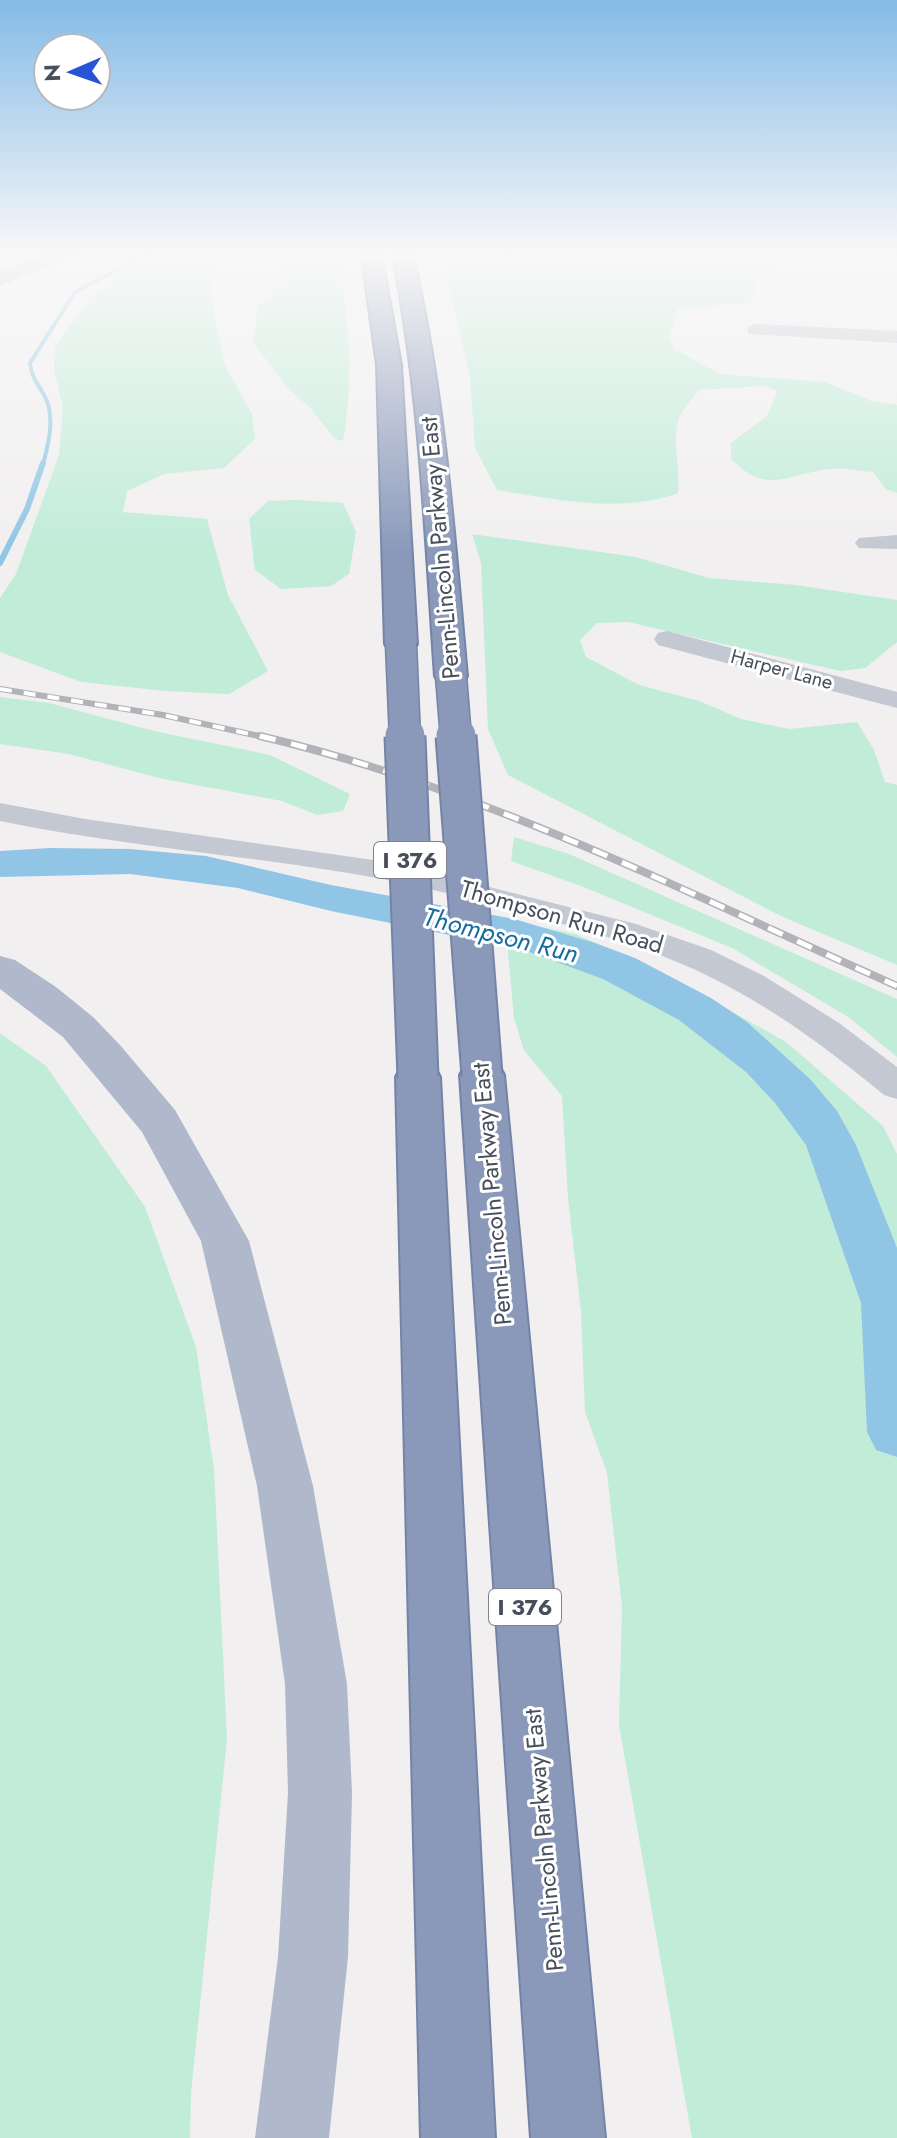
<svg xmlns="http://www.w3.org/2000/svg" width="897" height="2138" font-family="Jost,sans-serif">
  <style>
    .green { fill: #c0ecd8 }
    .lines { fill: none; stroke-linecap: round; stroke-linejoin: round }
    .stream-far1 { stroke: #90c5e5; stroke-width: 4 }
    .stream { stroke: #90c5e5; stroke-width: 6 }
    .river { fill: #90c5e5; fill-rule: evenodd }
    .highway-casing { stroke: #7584a6; stroke-width: 4 }
    .minor { fill: #c3c8d3; fill-rule: evenodd }
    .major { fill: #b0b9cb; fill-rule: evenodd }
    .highway { fill: #8a99ba; fill-rule: evenodd }
    .rail-far1-casing { stroke: #b1b3b8; stroke-width: 6 }
    .rail-casing { stroke: #b1b3b8; stroke-width: 8 }
    .rail-far1 { stroke: #fff; stroke-width: 4; stroke-dasharray: 12; stroke-linecap: butt }
    .rail { stroke: #fff; stroke-width: 5; stroke-dasharray: 16; stroke-linecap: butt }
    .highway-bridge-far1-casing { stroke: #7584a6; stroke-width: 33; stroke-linecap: butt }
    .highway-bridge-casing { stroke: #7584a6; stroke-width: 43; stroke-linecap: butt }
    .highway-bridge-far1 { stroke: #8a99ba; stroke-width: 30 }
    .highway-bridge { stroke: #8a99ba; stroke-width: 39 }
    .labels { text-anchor: middle; stroke-width: 6; stroke-linejoin: round; paint-order: stroke }
    .far-street-label { font-size: 20px; fill: #484f5b; stroke: #fff }
    .shield { fill: #fff; stroke: #7f848c; stroke-width: 2 }
    .shield-label { font-size: 22px; font-weight: bold; fill: #484f5b }
    .street-label { font-size: 24px; fill: #484f5b; stroke: #fff }
    .water-label { font-size: 26px; font-style: italic; fill: #166b9f; stroke: #fff }
  </style>
  <rect width="100%" height="100%" fill="#f1efef"/>
  <!-- green -->
  <g class="green">
    <path d="M166,252H219L211,298L225,366L252,414L255,439L224,468L164,474L127,491L123,512L207,519L228,595L268,671L229,694L166,691L81,682L0,652V598L16,574L59,455L63,407L54,370L55,347L92,295L115,277Z"/>
    <path d="M264,252H339C348,322 355,370 343,441L335,439L311,409L287,387L253,342L258,307L291,272L273,268L263,258Z"/>
    <path d="M441,252H714L731,256L816,260V265L779,267L756,280V295L748,303L677,309L670,337L674,349L720,374L824,382L872,401L897,405V493L886,489L873,472C859,471 843,467 829,469C787,474 767,496 731,459V443L767,416L778,391L765,386L699,390C693,398 684,407 680,416C670,441 681,467 678,493C620,514 556,499 497,490L475,448L470,376Z"/>
    <path d="M297,500L343,503L356,532L349,574L331,586L281,589L255,570L249,519L268,501Z"/>
    <path d="M472,534L636,557L709,578L795,585L897,600V642L865,668L840,671L628,622L597,623L580,640L586,657L639,685L699,701L741,719L789,729L857,722L874,750L885,782L897,785V965L783,917L508,775L488,729L481,563Z"/>
    <path d="M0,697L49,703L154,731L270,755L350,794L343,811L317,815L282,801L159,778L69,754L0,744Z"/>
    <path d="M514,837L569,854L897,999V1057L850,1018L732,948L581,886L511,861Z"/>
    <path d="M505,920L575,934L656,969L786,1042L883,1126L897,1154V2138H692L619,1725L622,1607L607,1473L585,1412L581,1312L568,1198L562,1096L524,1050L514,1018Z"/>
    <path d="M0,1033L46,1066L145,1207L196,1347L214,1469L227,1739L191,2093L190,2138H0Z"/>
  </g>
  <g class="lines">
    <!-- stream-far1 -->
    <path class="stream-far1" d="M43,465C48,445 55,419 46,399C40,386 31,378 30,363L75,292L152,252"/>
    <!-- stream -->
    <path class="stream" d="M0,563L27,509L43,463"/>
    <!-- river -->
    <path class="river" d="M50,848L130,849L206,856L331,885L514,919L595,943L635,958L711,998L747,1022L810,1079L837,1111L856,1145L897,1248V1457L876,1450L867,1432L861,1303L806,1145L775,1103L746,1072L679,1020L603,979L524,950L331,911L238,888L130,874L0,877V851Z"/>
    <defs>
      <g id="highway">
        <path d="M361,252H381L401,365L417,644L412,651L401,654L390,651L385,644L377,365Z"/>
        <path d="M392,252H412C445,392 454,534 467,676L463,683L451,686L439,683L435,676C425,534 420,392 392,252Z"/>
        <path d="M482,1060L498,1064L504,1075L605,2138H531L460,1075L466,1064Z"/>
        <path d="M418,1062L434,1066L440,1077L495,2138H421L396,1077L402,1066Z"/>
      </g>
    </defs>
    <!-- highway casing -->
    <use href="#highway" class="highway-casing"/>
    <!-- minor -->
    <g class="minor">
      <path d="M756,324L897,331V343L749,334L747,330L749,326Z"/>
      <path d="M897,535V549L859,548L855,543L859,538Z"/>
      <path d="M667,631L897,692V708L658,645L654,639L658,633Z"/>
      <path d="M0,803L85,819L394,863L636,924L711,950L764,976L839,1023L897,1067V1099L884,1095C831,1051 776,1010 714,979C662,952 605,936 549,920C481,901 412,883 342,872C228,854 113,844 0,821Z"/>
    </g>
    <!-- major -->
    <g class="major">
      <path d="M50,252H79L76,256L0,286V272Z"/>
      <path d="M0,956L15,960L56,987L93,1017L120,1045L175,1110L249,1241L313,1486L347,1684L352,1793L348,1957L329,2138H255L278,1957L288,1793L285,1684L257,1486L201,1241L142,1132L63,1037L0,989Z"/>
    </g>
    <!-- highway -->
    <use href="#highway" class="highway"/>
    <defs>
      <path id="rail-far1" d="M0,689L163,715L268,738"/>
      <path id="rail" d="M260,736C482,788 689,894 897,986"/>
    </defs>
    <!-- rail-far1 casing -->
    <use href="#rail-far1" class="rail-far1-casing"/>
    <!-- rail casing -->
    <use href="#rail" class="rail-casing"/>
    <!-- rail-far1 -->
    <use href="#rail-far1" class="rail-far1"/>
    <!-- rail -->
    <use href="#rail" class="rail"/>
    <defs>
      <g id="highway-bridge-far1">
        <path d="M401,644L405,738"/>
        <path d="M451,676L456,738"/>
      </g>
      <g id="highway-bridge">
        <path d="M405,736L418,1077"/>
        <path d="M456,736L482,1075"/>
      </g>
    </defs>
    <!-- highway-bridge-far1 casing -->
    <use href="#highway-bridge-far1" class="highway-bridge-far1-casing"/>
    <!-- highway-bridge casing -->
    <use href="#highway-bridge" class="highway-bridge-casing"/>
    <!-- highway-bridge-far1 -->
    <use href="#highway-bridge-far1" class="highway-bridge-far1"/>
    <!-- highway-bridge -->
    <use href="#highway-bridge" class="highway-bridge"/>
  </g>
  <!-- sky -->
  <linearGradient id="sky" x2="0" y2="1"><stop stop-color="#85bbe7"/><stop offset="0.46" stop-color="#f9f8f8"/><stop offset="1" stop-color="#f9f8f8" stop-opacity="0"/></linearGradient>
  <rect width="897" height="552" fill="url(#sky)"/>
  <g class="labels">
    <!-- far-street labels -->
    <g class="far-street-label">
      <text transform="translate(782 669) rotate(15)" y="7">Harper Lane</text>
    </g>
    <!-- shield labels -->
    <g class="shield">
      <rect x="374" y="842" width="72" height="36" rx="6"/>
      <rect x="489" y="1589" width="72" height="36" rx="6"/>
    </g>
    <g class="shield-label">
      <text x="410" y="868">I 376</text>
      <text x="525" y="1615">I 376</text>
    </g>
    <!-- street labels -->
    <g class="street-label">
      <text transform="translate(440 548) rotate(-95)" y="8">Penn-Lincoln Parkway East</text>
      <text transform="translate(562 917) rotate(16)" y="8">Thompson Run Road</text>
      <text transform="translate(492 1194) rotate(-95)" y="8">Penn-Lincoln Parkway East</text>
      <text transform="translate(544 1840) rotate(-95)" y="8">Penn-Lincoln Parkway East</text>
    </g>
    <!-- water labels -->
    <g class="water-label">
      <text transform="translate(501 935) rotate(14)" y="9">Thompson Run</text>
    </g>
  </g>
  <!-- north arrow -->
  <g transform="translate(72 72) rotate(268)"><circle r="38" fill="#ffffff" stroke="#b6b9bd" stroke-width="2"/>
  <path d="M0-6L14 30L0 20L-14 30Z" fill="#2654d4"/>
  <text y="-12" font-size="22" font-weight="bold" text-anchor="middle" fill="#484f5b">N</text>
  </g>
</svg>
